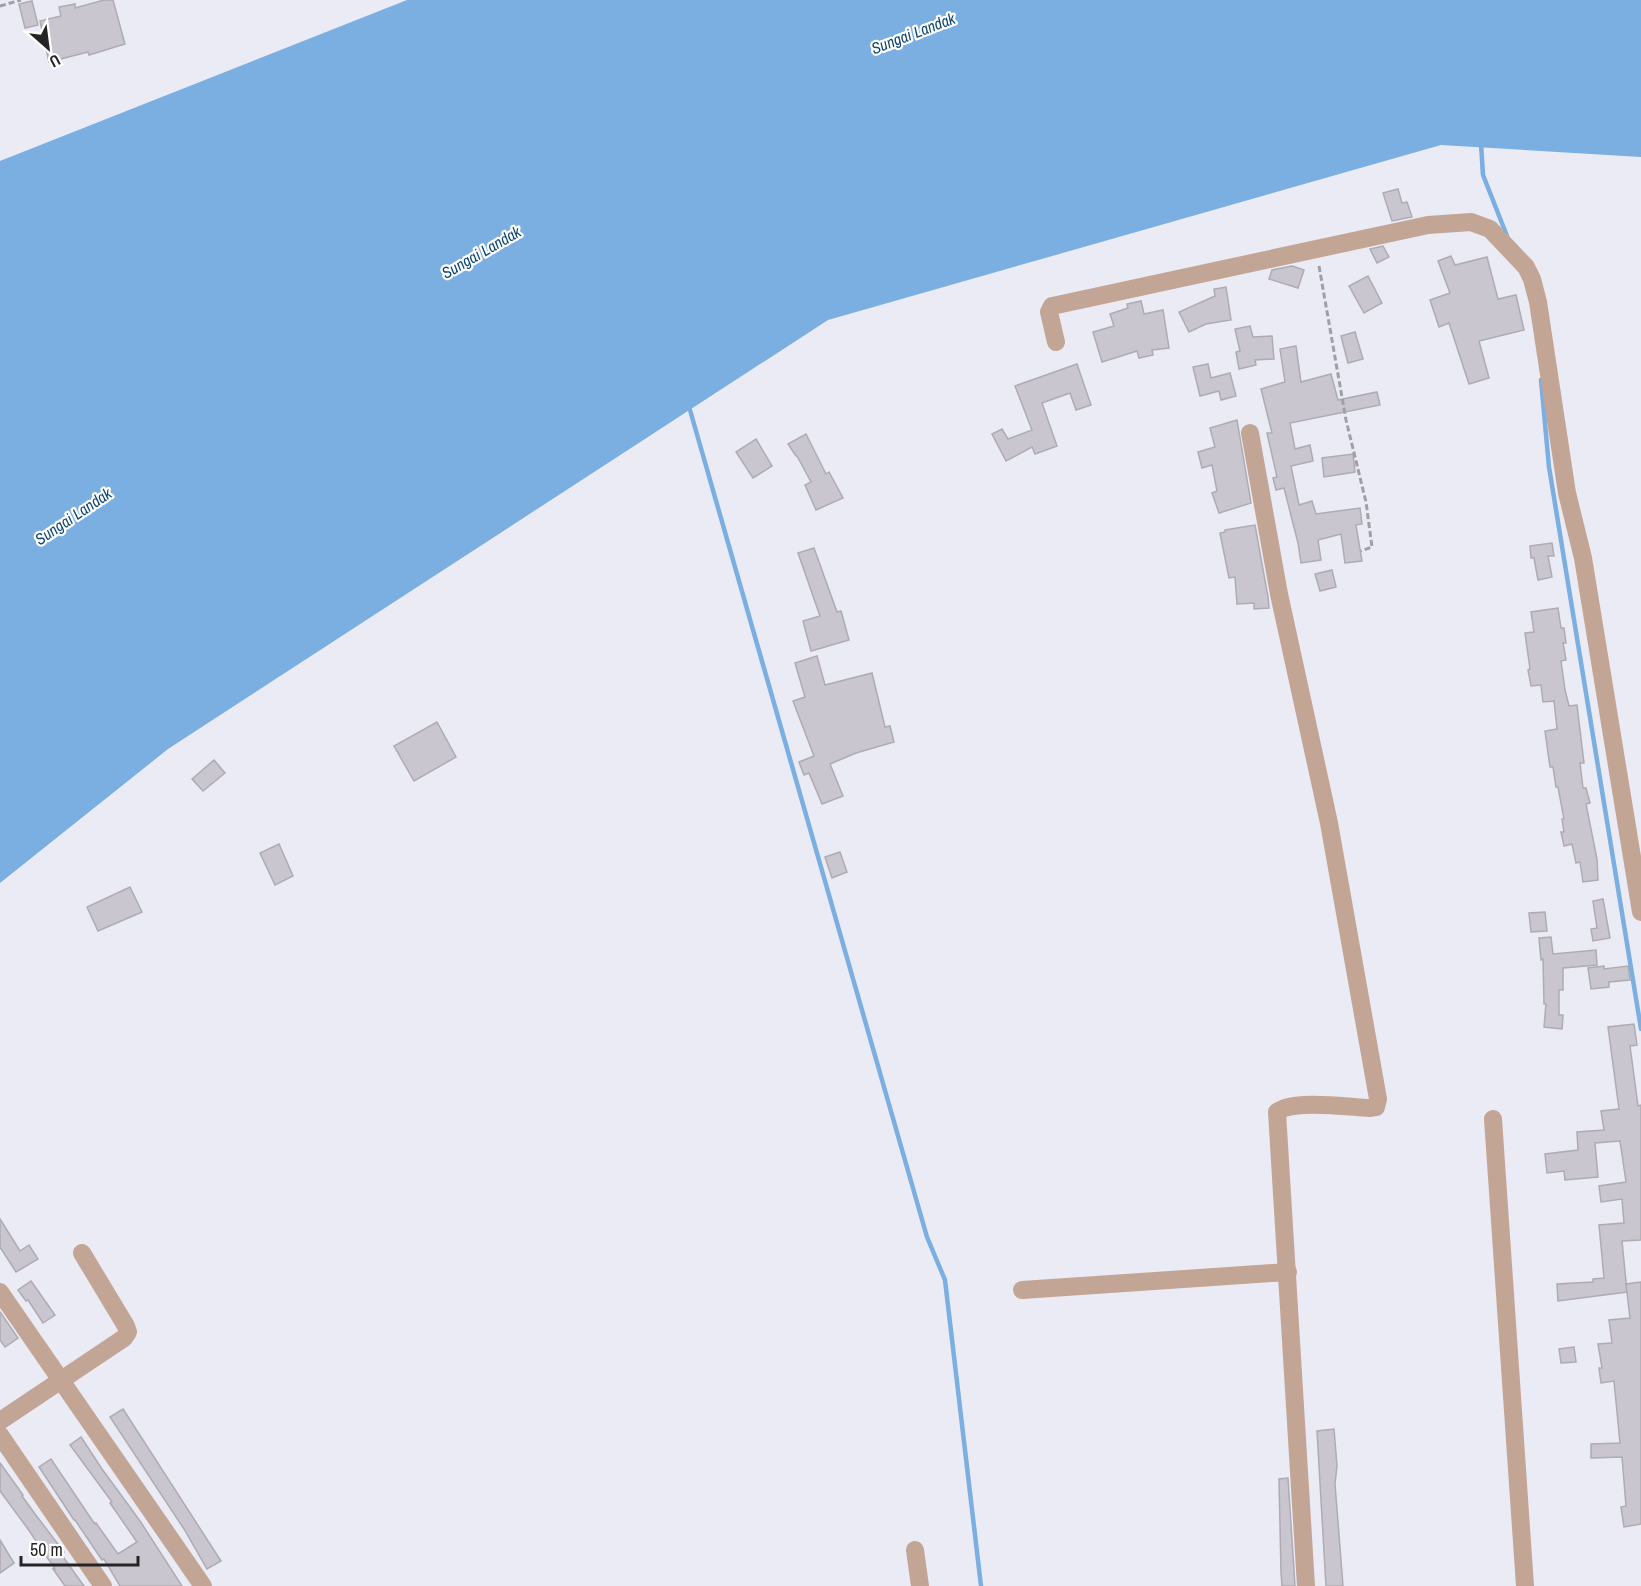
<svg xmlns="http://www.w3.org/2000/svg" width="1641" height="1586" font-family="'Archivo Narrow',sans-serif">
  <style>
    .water { fill: #7baee1 }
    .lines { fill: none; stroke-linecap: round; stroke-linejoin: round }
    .stream { stroke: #7baee1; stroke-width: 4.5 }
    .building { fill: #c9c6cf; stroke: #aeabb3; stroke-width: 1.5 }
    .path { stroke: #9f9fa6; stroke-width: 3; stroke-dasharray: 6 3; stroke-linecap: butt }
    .street { stroke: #c3a596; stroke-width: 18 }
    .labels { text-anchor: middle; stroke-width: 4.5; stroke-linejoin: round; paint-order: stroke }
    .water-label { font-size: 16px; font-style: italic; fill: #0e4776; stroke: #fff }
  </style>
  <rect width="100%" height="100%" fill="#eaebf4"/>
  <!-- water -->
  <path class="water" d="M407,0H1641V157L1441,145L828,320L168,749L0,883V161Z"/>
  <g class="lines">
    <!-- stream -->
    <g class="stream">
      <path d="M1481,144L1483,175L1507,236"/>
      <path d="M1541,380L1549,467L1641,1029"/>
      <path d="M690,410L927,1237L945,1280L981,1586"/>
    </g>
  </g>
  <!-- building -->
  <g class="building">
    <path d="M104,0H113L125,44L89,55L88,52L49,62L40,21L61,16L59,7L75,4V8Z"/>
    <path d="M32,1L38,25L25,28L19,4Z"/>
    <path d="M1398,189L1402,203L1407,202L1412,217L1392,221L1383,193Z"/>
    <path d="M1383,246L1389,257L1377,263L1370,249Z"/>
    <path d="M1451,256L1455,265L1487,257L1498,299L1516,295L1524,330L1479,341L1489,378L1469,384L1449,323L1439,327L1430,300L1450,293L1438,261Z"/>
    <path d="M1292,266L1304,270L1298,288L1269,279L1272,270Z"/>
    <path d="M1368,276L1382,303L1364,313L1349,286Z"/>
    <path d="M1226,287L1231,320L1206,324L1189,332L1179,312L1215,296L1214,289Z"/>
    <path d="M1141,301L1144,314L1163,310L1169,348L1152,350L1153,355L1139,358L1137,351L1102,362L1093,332L1114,326L1110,314L1128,308L1127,304Z"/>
    <path d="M1250,326L1253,337L1272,336L1274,359L1255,360L1256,365L1239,369L1236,352L1240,351L1235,329Z"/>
    <path d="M1355,332L1363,359L1348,363L1341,336Z"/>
    <path d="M1296,346L1301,382L1331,374L1338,400L1377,392L1380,405L1290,423L1295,449L1310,445L1313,461L1291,466L1299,505L1312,501L1316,514L1360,508L1362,524L1356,525L1362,561L1345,563L1341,534L1318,540L1321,560L1301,563L1298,543L1284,488L1276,490L1273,478L1277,477L1267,433H1272L1261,389L1285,382L1280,349Z"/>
    <path d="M1077,364L1091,405L1076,410L1070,393L1042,403L1057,446L1035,454L1032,447L1006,461L992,434L1002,429L1008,439L1032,430L1015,386Z"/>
    <path d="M1208,364L1211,378L1230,373L1236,396L1221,400L1219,391L1200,396L1193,367Z"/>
    <path d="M1237,420L1251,503L1219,513L1212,493L1217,491L1212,465L1202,468L1198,452L1215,447L1210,428Z"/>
    <path d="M806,434L826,474L829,472L843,498L816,510L805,485L811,482L797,456H796L788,444Z"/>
    <path d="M756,439L772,466L753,478L736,452Z"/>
    <path d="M1353,454L1355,472L1324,477L1322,458Z"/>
    <path d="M1255,525L1268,597L1269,608L1254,609V603L1237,604L1235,577L1229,578L1220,533L1225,532V530Z"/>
    <path d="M1552,543L1554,556H1548L1552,577L1538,580L1534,558H1531L1530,546Z"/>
    <path d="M814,548L837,612L841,611L849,640L811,651L803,621L820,616L798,553Z"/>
    <path d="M1332,570L1336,587L1320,591L1315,574Z"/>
    <path d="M1558,608L1561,628H1564L1566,643H1563L1566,660L1561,661L1565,690L1569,706L1577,705L1584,763H1580L1583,788H1586L1590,803L1586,804L1597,859L1598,880L1583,882L1580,862L1576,863L1572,844L1564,846L1561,832H1564L1562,819H1564L1558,787H1556L1553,767H1550L1545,731L1557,729L1554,701L1543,702L1541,685L1531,686L1528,670L1530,669L1525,633L1534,632L1531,612Z"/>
    <path d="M817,656L825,685L872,673L885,727L890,726L894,742L856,753L830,764L843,796L822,804L809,773L804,775L799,762L814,756L793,701L805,697L795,663Z"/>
    <path d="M437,722L456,757L414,781L394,746Z"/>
    <path d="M214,760L225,773L203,791L192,779Z"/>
    <path d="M279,844L293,876L275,885L260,853Z"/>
    <path d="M840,852L847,872L832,878L825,857Z"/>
    <path d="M130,887L142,912L98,931L87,907Z"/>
    <path d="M1603,899L1610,938L1593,941L1591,929L1597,928L1593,901Z"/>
    <path d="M1545,912L1547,931L1531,932L1529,913Z"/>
    <path d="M1551,937L1553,954L1596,950L1597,965L1563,968V990H1559V1015H1563L1562,1029L1544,1027L1546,1004H1544L1543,959L1541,960L1539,938Z"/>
    <path d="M1604,966V969L1628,966L1630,980L1609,982V987L1591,989L1588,968Z"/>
    <path d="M1634,1024L1637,1045L1630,1046L1638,1106L1641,1105V1240L1622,1241L1627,1292L1558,1301L1557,1284L1593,1282V1279L1604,1278L1599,1225L1624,1223L1622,1199L1601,1202L1599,1186L1626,1182L1620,1141L1595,1143L1598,1177L1565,1180L1564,1171L1547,1173L1545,1154L1578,1150L1577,1132L1604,1130L1601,1111L1619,1109L1608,1027Z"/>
    <path d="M0,1219L20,1251L29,1245L38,1259L16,1272L0,1247Z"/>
    <path d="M31,1281L55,1315L43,1323L28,1300L26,1301L18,1290Z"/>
    <path d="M1641,1282V1524L1624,1527L1621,1507L1626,1506L1622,1457L1591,1458V1444L1620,1443L1614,1381L1601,1383L1599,1368H1602L1598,1344L1612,1343L1609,1320L1630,1318L1626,1284Z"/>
    <path d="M0,1312L18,1338L5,1347L0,1340Z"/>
    <path d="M1574,1347L1576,1362L1561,1363L1559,1349Z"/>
    <path d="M123,1409L221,1561L207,1569L184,1529L110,1417Z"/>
    <path d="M1334,1429L1337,1466L1335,1484L1343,1586H1326L1317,1431Z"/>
    <path d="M81,1437L102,1469L140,1521L182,1586H120L104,1559L102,1560L75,1520H74L39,1467L51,1459L92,1520L95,1524L96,1523L118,1554L137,1542L110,1503L112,1502L70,1445Z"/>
    <path d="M0,1463L23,1495L22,1496L35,1514L64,1552L61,1554L84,1586H65L53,1569H55L28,1529L0,1491Z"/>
    <path d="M1288,1478L1295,1586H1282L1281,1572L1279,1479Z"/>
    <path d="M0,1540L14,1563L0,1573Z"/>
  </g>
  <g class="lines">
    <!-- path -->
    <g class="path">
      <path d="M0,6L21,0"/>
      <path d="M1319,266L1346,420L1366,502L1372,547L1361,551"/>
    </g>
    <!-- street -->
    <g class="street">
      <path d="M1056,342L1049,312L1052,306L1057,305L1428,225L1471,222L1490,229L1526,267L1532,279L1538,302L1567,493L1583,558L1641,912"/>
      <path d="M1250,433L1279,594L1329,823L1378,1099L1376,1107L1369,1108C1348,1107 1293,1099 1277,1112L1306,1586"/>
      <path d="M1493,1119L1525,1586"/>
      <path d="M1022,1290L1288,1272"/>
      <path d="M0,1292L203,1586"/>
      <path d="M0,1421L124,1338L128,1332L126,1326L82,1253"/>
      <path d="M0,1435L103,1586"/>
      <path d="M915,1550L920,1586"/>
    </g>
  </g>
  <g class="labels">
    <!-- water labels -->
    <g class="water-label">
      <text transform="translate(913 33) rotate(-21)" y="6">Sungai Landak</text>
      <text transform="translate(481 252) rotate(-30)" y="6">Sungai Landak</text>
      <text transform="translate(73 516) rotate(-34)" y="6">Sungai Landak</text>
    </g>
  </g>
  <!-- north arrow -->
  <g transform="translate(48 48) rotate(152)" stroke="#ffffff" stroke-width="4.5" paint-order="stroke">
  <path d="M0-4.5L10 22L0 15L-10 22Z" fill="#242427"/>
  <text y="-9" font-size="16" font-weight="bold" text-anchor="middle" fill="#242427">U</text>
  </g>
  <!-- scale -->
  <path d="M21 1556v9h117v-9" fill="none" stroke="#242427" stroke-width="3"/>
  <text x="30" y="1556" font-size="18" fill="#242427" stroke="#ffffff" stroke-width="4.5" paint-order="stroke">50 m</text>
</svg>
